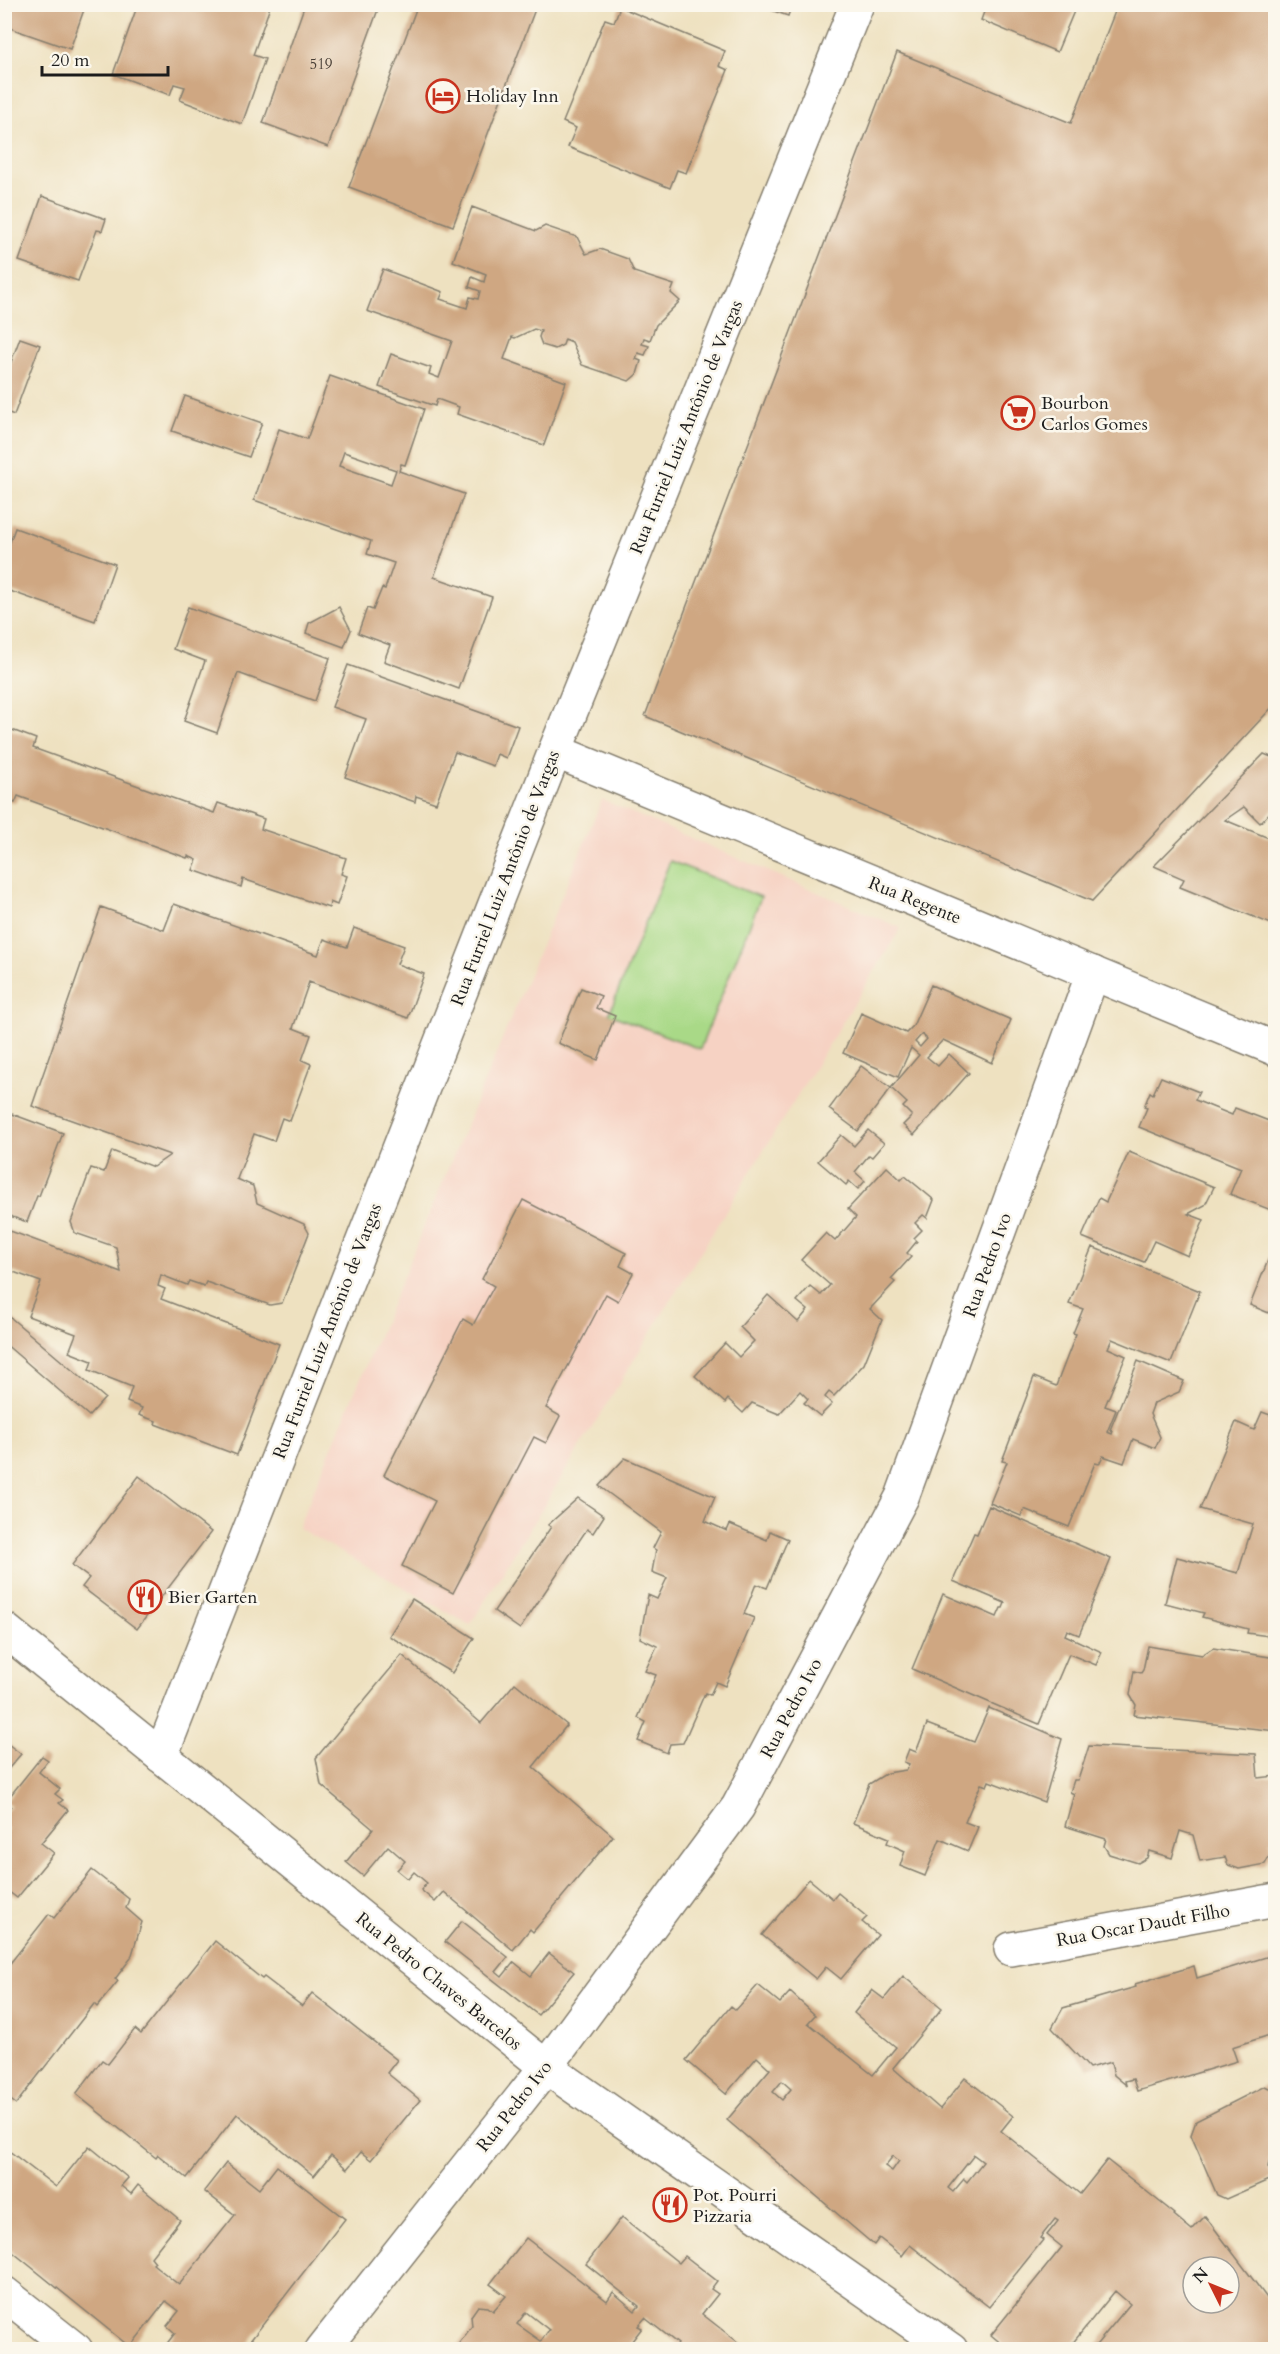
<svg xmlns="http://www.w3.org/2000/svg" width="1280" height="2354" font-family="Cardo,serif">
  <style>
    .built { fill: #f6d2c3 }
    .green { fill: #a9d987; stroke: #627a52; stroke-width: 1.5 }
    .building { fill: #cfa782; fill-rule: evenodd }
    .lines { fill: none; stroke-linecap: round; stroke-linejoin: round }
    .minor-casing { stroke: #857e6e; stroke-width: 36 }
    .tertiary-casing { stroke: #857e6e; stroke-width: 36 }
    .minor { stroke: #fff; stroke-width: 33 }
    .tertiary { stroke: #fff; stroke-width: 33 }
    .labels { text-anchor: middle; stroke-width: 5; stroke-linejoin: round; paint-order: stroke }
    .number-label { font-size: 15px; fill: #493f36 }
    .poi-label { font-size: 18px; fill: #1c1c1c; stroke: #fbf7ec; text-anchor: start }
    .street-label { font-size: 18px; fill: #1c1c1c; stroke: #fbf7ec }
  </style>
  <rect width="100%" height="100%" fill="#fbf7ec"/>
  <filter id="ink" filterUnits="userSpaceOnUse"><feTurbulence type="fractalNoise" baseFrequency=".0167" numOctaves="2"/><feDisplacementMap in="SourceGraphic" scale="12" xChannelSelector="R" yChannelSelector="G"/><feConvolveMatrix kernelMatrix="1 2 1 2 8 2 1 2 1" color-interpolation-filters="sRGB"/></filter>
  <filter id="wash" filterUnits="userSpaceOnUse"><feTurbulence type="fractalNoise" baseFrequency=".008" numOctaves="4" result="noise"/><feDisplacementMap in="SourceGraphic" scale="24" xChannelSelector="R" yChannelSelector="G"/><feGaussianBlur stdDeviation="1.35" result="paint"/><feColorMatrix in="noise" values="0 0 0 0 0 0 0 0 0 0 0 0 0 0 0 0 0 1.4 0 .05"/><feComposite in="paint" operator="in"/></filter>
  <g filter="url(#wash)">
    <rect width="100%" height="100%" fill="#eee1c0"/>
    <!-- built -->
    <path class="built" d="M602,800L901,928L470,1625L298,1528Z"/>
    <!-- green -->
    <path class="green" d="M670,861L761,897L700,1049L609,1014Z"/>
    <g id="blocks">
      <!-- building -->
      <g class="building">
        <path d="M4,4H86L70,49L4,26Z"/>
        <path d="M138,4H271L253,55L265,59L242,124L180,100L185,87L174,84L170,95L113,74Z"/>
        <path d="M305,4H380L328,147L263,123Z"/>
        <path d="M418,4H537L453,226L349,187Z"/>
        <path d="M754,4H792L788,16Z"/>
        <path d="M987,4H1077L1057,52L981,20Z"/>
        <path d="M1118,4H1276V703L1092,901L645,716L897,52L1071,123Z"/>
        <path d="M620,7L725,51L719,66L728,70L686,173L677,170L670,188L568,147L576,128L563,122L605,19L614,22Z"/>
        <path d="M42,196L106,219L102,231L97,230L78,281L19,261Z"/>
        <path d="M472,207L536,231L545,226L577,237L586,254L600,249L628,259L634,272L674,285L671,293L680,301L656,325L650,340L644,338L642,344L649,346L645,355L638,353L636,359L641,361L637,374L629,381L582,365L572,342L565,339L563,345L555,349L542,345L539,337L541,331L534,329L515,338L512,337L504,359L566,382L544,445L457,414L459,407L437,399L435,406L379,387L391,354L431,368L429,374L439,378L452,341L367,311L383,269L443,292L440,299L467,308L470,297L478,299L480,291L469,287L472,277L484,282L486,274L453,261Z"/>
        <path d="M20,338L40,345L14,415L4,411V381Z"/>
        <path d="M330,376L424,409L405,465L401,464L399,471L464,494L434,577L492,597L459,689L384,661L390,645L358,633L367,608L373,610L382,588L385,589L394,563L367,554L371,541L254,500L279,429L307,439ZM344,452L396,470L391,484L339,466Z"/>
        <path d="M185,396L262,423L249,457L172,431Z"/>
        <path d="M15,528L115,564L95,621L4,589V559Z"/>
        <path d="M188,607L330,658L315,701L238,673L217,733L184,721L205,661L173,649Z"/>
        <path d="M339,607L351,630L344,647L306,633L309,623Z"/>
        <path d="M348,665L518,726L506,758L497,754L493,766L455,752L436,803L416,796L415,802L345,777L366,719L332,707Z"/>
        <path d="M4,727L36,739L33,748L214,813L218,803L264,819L261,829L346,858L341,874L347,876L337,905L330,902L329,908L243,879L241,887L193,870L197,860L188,856L187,858L18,796L15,803L4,799Z"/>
        <path d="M1264,754L1276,759V806L1260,823L1244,807L1225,820L1276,841V926L1180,887L1184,879L1154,866Z"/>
        <path d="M174,904L318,955L324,939L347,947L354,928L404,946L397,964L424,974L408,1018L309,982L293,1028L311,1035L302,1060L311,1064L290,1121L282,1118L274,1141L254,1134L237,1179L253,1186L257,1203L304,1224L309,1233L282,1303L270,1305L206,1282L204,1286L189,1281L187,1285L161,1275L158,1286L165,1289L161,1299L279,1344L237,1455L155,1424L156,1421L139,1415L142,1408L127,1402L132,1387L89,1370L92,1361L69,1352L76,1334L28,1316L41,1282L5,1269V1229L121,1272L116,1247L75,1233L71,1222L91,1168L104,1172L112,1151L153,1167L170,1155L32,1106L101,907L164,930Z"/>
        <path d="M931,985L1011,1020L992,1063L943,1040L927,1057L938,1066L949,1054L969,1073L914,1135L903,1125L912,1116L903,1107L907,1103L891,1088L858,1131L829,1109L861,1066L891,1088L919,1055L911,1048L898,1077L843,1053L861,1013L906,1033L913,1026ZM922,1034L927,1039L920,1047L915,1042Z"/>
        <path d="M581,988L601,996L596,1008L615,1016L598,1060L558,1043Z"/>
        <path d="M1161,1077L1199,1092L1195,1100L1232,1115L1235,1108L1274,1123L1270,1131L1276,1133V1212L1230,1194L1241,1168L1139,1127L1147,1108L1144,1107L1150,1092L1153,1094Z"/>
        <path d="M4,1111L63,1133L39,1196H37L27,1222L4,1214Z"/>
        <path d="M868,1130L884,1143L872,1157L869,1155L855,1172L865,1181L858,1189L849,1181L846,1185L818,1161L841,1135L854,1146Z"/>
        <path d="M1129,1152L1214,1187L1205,1205L1188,1214L1204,1220L1188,1256L1154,1241L1144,1262L1082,1237L1099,1198L1106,1202Z"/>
        <path d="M887,1167L901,1180L905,1176L934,1200L927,1218L923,1215L915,1223L922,1230L914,1238L917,1241L907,1253L911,1257L891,1279L895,1282L870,1309L882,1320L864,1364L834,1396L829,1392L825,1397L832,1404L820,1416L804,1403L808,1399L800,1391L779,1414L752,1403L743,1413L728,1399L725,1403L695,1376L725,1343L739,1357L754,1341L740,1327L768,1295L798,1322L808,1310L797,1301L810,1286L821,1295L830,1285L801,1260L826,1233L835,1241L856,1217L848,1209Z"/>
        <path d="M523,1200L626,1253L620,1266L633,1273L618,1301L606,1294L546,1408L560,1416L546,1443L534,1437L453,1593L402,1566L435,1501L384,1475L463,1319L473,1325L494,1286L482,1279Z"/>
        <path d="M1275,1243H1276V1316L1250,1305Z"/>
        <path d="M1092,1247L1200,1291L1171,1363L1112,1339L1108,1348L1126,1356L1105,1406L1116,1410L1107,1432L1112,1434L1113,1431L1110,1430L1138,1361L1184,1381L1179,1392L1154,1403L1150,1414L1160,1437L1155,1448L1133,1439L1124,1463L1103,1456L1099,1464L1095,1463L1069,1527L1024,1509L1021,1516L990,1503L1007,1462L1002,1461L1034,1377L1056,1386L1076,1334L1073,1333L1083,1309L1069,1304Z"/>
        <path d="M4,1312L105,1398L89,1416L4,1343Z"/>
        <path d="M1262,1412L1276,1417V1637L1247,1633L1248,1629L1202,1617L1204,1613L1165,1603L1177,1557L1238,1573L1253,1524L1200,1509L1236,1422L1254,1430Z"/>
        <path d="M625,1458L715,1497L705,1521L727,1531L730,1524L767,1540L770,1531L788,1539L767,1588L756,1584L744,1614L754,1618L725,1686L716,1682L710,1695L705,1693L683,1743L670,1744L667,1753L638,1741L646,1722L638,1718L656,1675L645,1671L657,1646L640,1638L648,1595L657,1599L667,1578L652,1572L656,1550L653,1548L661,1532L599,1486Z"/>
        <path d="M139,1476L211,1532L137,1629L82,1587L89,1578L72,1565Z"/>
        <path d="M578,1498L604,1516L593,1533L587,1529L520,1629L494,1611L551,1527L548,1525Z"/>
        <path d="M989,1506L1111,1559L1079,1635L1067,1630L1065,1635L1102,1652L1096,1665L1069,1654L1039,1724L912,1669L943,1594L997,1617L1001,1608H1003L1005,1603L953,1581L974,1533L977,1534Z"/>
        <path d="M412,1599L474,1638L452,1673L389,1636Z"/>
        <path d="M1148,1646L1202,1655L1213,1648L1276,1658V1731L1134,1715L1136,1705L1130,1695L1134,1671L1141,1673L1143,1670Z"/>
        <path d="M402,1655L481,1723L515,1683L567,1725L533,1767L613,1836L533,1932L530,1929L513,1950L444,1892L435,1902L421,1890L427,1883L414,1872L408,1879L397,1870L405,1861L388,1846L363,1876L346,1862L373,1829L321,1785L316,1758Z"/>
        <path d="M989,1708L1062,1739L1044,1802L989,1781L987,1786L981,1784L965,1822L978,1827L968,1851L940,1839L925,1876L900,1866L905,1851L887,1843L889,1838L853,1823L869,1784L887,1773L906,1770L909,1764L904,1762L909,1749L916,1752L927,1724L974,1742Z"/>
        <path d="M4,1741L21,1754L4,1774Z"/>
        <path d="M1089,1746L1256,1754L1258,1778L1276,1776V1840L1270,1841L1271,1853L1265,1864L1239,1869L1228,1865L1225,1857L1200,1861L1193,1835L1180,1831L1172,1858L1149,1851L1147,1858L1138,1863L1109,1854L1104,1846L1106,1839L1065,1826L1074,1794L1070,1792L1074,1780H1078Z"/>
        <path d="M42,1756L48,1760L39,1772L60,1789L55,1794L63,1800L59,1803L68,1810L41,1843L54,1853L17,1898L4,1888V1833L8,1829L4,1826V1814L11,1806L6,1801Z"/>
        <path d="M92,1870L129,1899L126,1908L142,1922L131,1958L115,1979L118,1981L97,2007L94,2004L16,2104L4,2095V1988L8,1984L4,1978V1971L49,1914L54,1918Z"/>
        <path d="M809,1879L833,1899L838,1893L867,1917L862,1922L878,1935L841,1979L826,1967L816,1979L762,1935Z"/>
        <path d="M462,1921L508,1957L496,1972L502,1977L514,1962L531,1976L549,1953L574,1972L538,2015L445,1942Z"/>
        <path d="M215,1941L262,1979L264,1977L302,2006L312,1993L397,2060L387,2073L420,2100L371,2160L361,2152L347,2169L331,2155L314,2176L237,2114L187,2178L158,2155L156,2158L76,2094L102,2060L108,2064L135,2029L141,2034Z"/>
        <path d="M1276,1954V2036L1271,2038L1270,2035L1232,2047L1237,2061L1137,2091L1133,2079L1125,2081L1126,2085L1114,2075L1111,2062L1089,2068L1052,2028L1063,2008L1136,1987L1135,1984L1194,1966L1197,1978Z"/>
        <path d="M903,1976L942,2008L893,2068L940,2109L965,2078L1013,2116L1001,2131L1080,2194L1107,2160L1175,2214L1174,2215L1192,2230L1205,2216L1276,2310V2350H1092L1130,2304L1115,2291L1067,2350H1009L991,2335L1062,2247L1047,2235L1058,2221L1055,2219L1040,2238L1043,2240L989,2307L910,2245L902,2256L879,2238L874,2245L727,2120L770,2069L757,2057L726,2094L686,2060L731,2006L736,2010L758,1985L780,2003L790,1992L815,2015L808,2023L873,2075L896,2047L854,2013L872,1990L884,1999ZM782,2081L791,2089L782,2100L773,2092ZM974,2155L983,2162L967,2182L964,2179L953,2192L948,2188ZM893,2156L899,2161L892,2171L885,2166ZM1193,2267H1229V2303H1193Z"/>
        <path d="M1265,2086L1273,2090L1276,2097V2156L1270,2158L1268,2167L1273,2178L1226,2199L1217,2195L1191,2135L1196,2121Z"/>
        <path d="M89,2146L128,2178L121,2186L131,2194L138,2185L180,2220L151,2257L155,2262L153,2264L179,2285L235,2215L204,2191L226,2163L259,2189L277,2166L345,2219L243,2350H162L175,2333L167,2326L179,2311L166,2301L130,2347L4,2245V2147L56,2187Z"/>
        <path d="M622,2217L679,2263L685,2256L717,2281L711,2289L718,2294L702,2314L748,2350H674L678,2344L645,2318L638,2326L642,2328L625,2350H454L472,2326L471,2316L478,2306L488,2307L493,2311L506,2296L490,2284L526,2238L607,2301L613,2292L635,2311L639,2306L586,2264ZM526,2312L549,2330L541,2341L517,2324Z"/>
      </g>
    </g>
  </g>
  <g filter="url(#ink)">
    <use href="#blocks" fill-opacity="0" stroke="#857e6e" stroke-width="1.5"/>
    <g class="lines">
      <defs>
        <g id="minor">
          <path d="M1011,1949L1276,1900"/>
          <path d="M546,2067L951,2350"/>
          <path d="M4,2293L76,2350"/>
        </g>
        <g id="tertiary">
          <path d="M555,751L1276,1049"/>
          <path d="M4,1629L546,2067"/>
          <path d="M161,1756L555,751L857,4"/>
          <path d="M322,2350L546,2067L738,1807L902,1497L1093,973"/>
        </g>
      </defs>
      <!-- minor casing -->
      <use href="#minor" class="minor-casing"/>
      <!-- tertiary casing -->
      <use href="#tertiary" class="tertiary-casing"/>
      <!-- minor -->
      <use href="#minor" class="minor"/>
      <!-- tertiary -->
      <use href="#tertiary" class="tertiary"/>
    </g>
  </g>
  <!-- icons -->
  <defs>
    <symbol id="hotel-ring" viewBox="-11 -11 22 22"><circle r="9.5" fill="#fbf7ec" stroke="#c8321e" stroke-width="1.5"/><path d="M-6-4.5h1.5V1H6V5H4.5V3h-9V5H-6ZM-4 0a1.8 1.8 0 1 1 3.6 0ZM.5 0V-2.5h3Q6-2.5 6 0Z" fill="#c8321e"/></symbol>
    <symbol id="supermarket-ring" viewBox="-11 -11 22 22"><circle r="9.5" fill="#fbf7ec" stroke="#c8321e" stroke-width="1.5"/><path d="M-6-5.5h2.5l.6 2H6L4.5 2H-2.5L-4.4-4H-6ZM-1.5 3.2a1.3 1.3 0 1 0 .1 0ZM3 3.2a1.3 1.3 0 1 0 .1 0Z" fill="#c8321e"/></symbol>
    <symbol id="restaurant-ring" viewBox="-11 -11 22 22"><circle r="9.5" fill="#fbf7ec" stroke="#c8321e" stroke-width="1.5"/><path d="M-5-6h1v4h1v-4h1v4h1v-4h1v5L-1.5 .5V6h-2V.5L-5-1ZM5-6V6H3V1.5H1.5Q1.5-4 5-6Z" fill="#c8321e"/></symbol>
  </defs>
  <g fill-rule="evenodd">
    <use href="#hotel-ring" x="424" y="77" width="38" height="38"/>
    <use href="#supermarket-ring" x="999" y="394" width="38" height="38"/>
    <use href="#restaurant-ring" x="126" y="1578" width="38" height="38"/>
    <use href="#restaurant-ring" x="651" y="2186" width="38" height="38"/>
  </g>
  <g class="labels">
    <!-- number labels -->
    <g class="number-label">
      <text x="321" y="69">519</text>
    </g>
    <!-- poi labels -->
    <g class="poi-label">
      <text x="466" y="102">Holiday Inn</text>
      <text x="1041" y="409">Bourbon<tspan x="1041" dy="21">Carlos Gomes</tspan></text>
      <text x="168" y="1603">Bier Garten</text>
      <text x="693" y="2201">Pot. Pourri<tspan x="693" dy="21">Pizzaria</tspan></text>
    </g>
    <!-- street labels -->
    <g class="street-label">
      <text transform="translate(686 427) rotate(-68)" y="6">Rua Furriel Luiz Antônio de Vargas</text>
      <text transform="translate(505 878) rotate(-69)" y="6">Rua Furriel Luiz Antônio de Vargas</text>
      <text transform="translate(915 900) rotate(22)" y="6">Rua Regente</text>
      <text transform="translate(987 1265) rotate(-70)" y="6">Rua Pedro Ivo</text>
      <text transform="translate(327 1331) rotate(-69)" y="6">Rua Furriel Luiz Antônio de Vargas</text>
      <text transform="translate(791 1708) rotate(-62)" y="6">Rua Pedro Ivo</text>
      <text transform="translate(1143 1925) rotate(-10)" y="6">Rua Oscar Daudt Filho</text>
      <text transform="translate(439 1981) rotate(39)" y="6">Rua Pedro Chaves Barcelos</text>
      <text transform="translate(514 2106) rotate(-52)" y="6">Rua Pedro Ivo</text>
    </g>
  </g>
  <!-- margin -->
  <rect width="1280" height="2354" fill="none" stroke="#fbf7ec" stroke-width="24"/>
  <!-- north arrow -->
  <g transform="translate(1211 2285) rotate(313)"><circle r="28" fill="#fbf7ec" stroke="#a29f99" stroke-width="1.5"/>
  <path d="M0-4.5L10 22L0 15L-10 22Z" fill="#c8321e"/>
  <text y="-9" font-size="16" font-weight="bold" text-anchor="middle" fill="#1c1c1c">N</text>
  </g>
  <!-- scale -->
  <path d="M42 66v9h126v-9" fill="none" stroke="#1c1c1c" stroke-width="3"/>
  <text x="51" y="66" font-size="18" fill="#1c1c1c" stroke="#fbf7ec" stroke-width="4.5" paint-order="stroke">20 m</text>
</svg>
